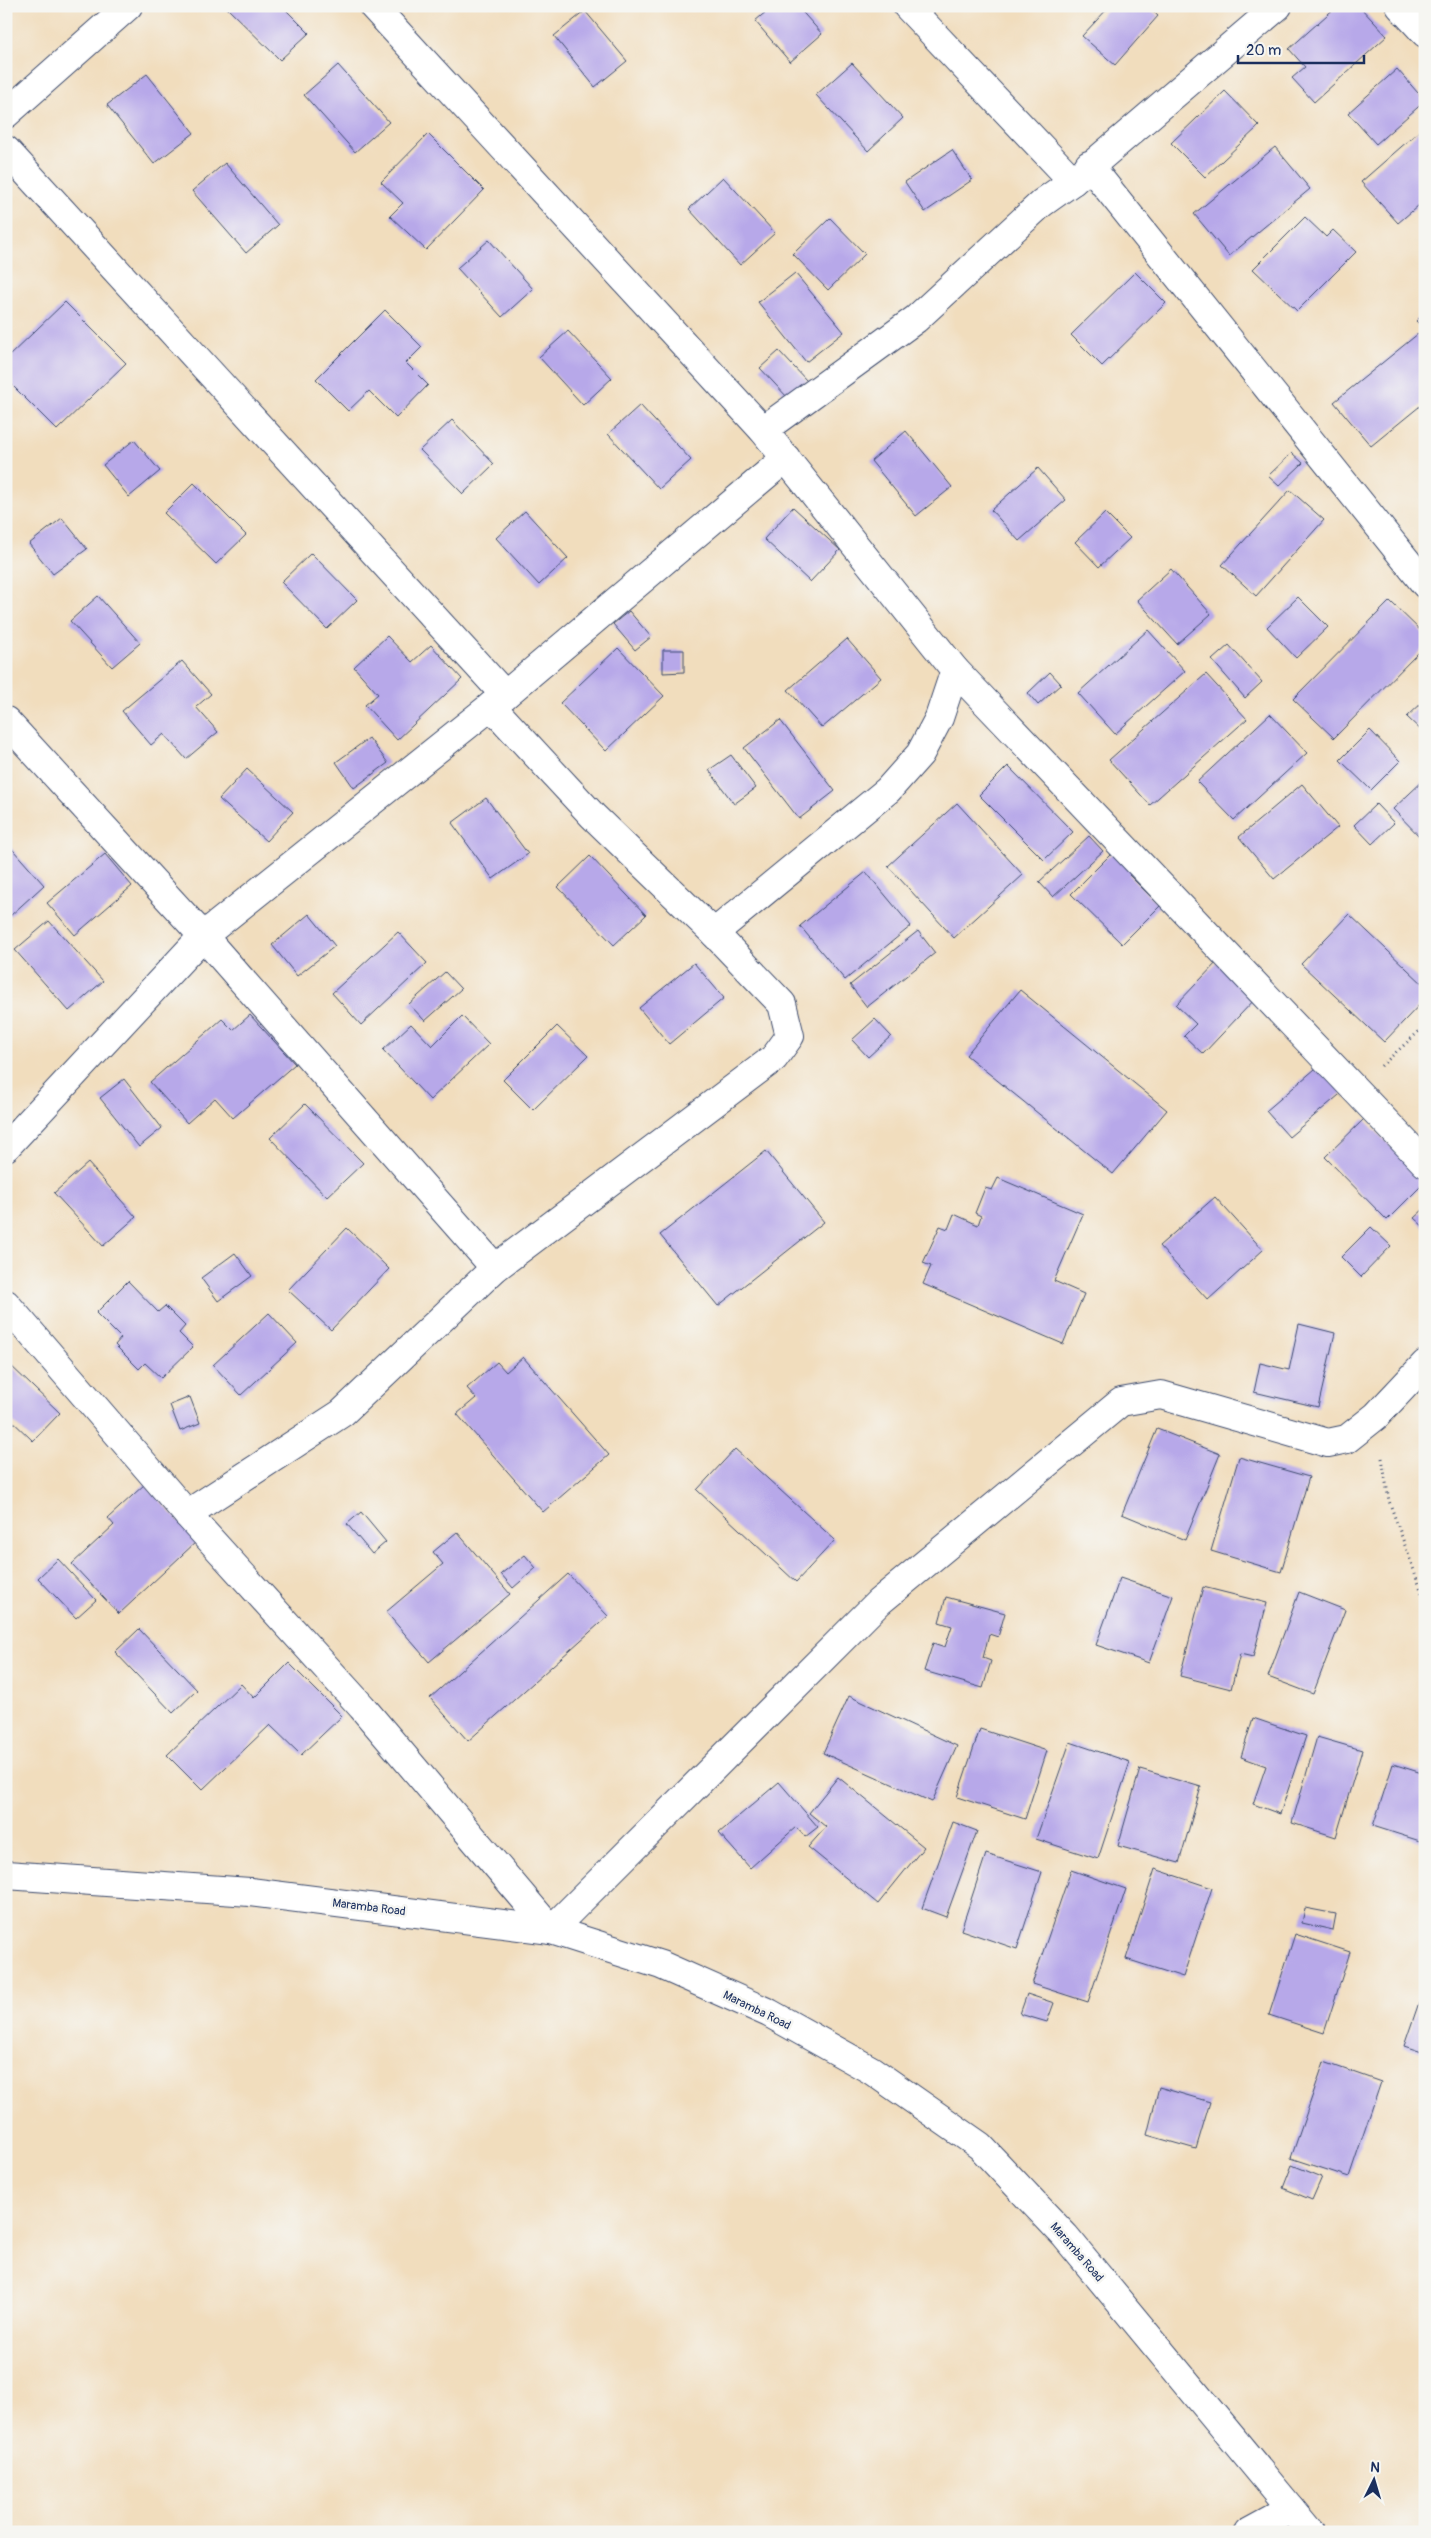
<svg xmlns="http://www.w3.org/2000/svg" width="1431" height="2538" font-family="Pangolin,sans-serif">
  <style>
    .building { fill: #b7a8e9 }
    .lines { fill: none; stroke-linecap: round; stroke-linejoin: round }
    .minor-casing { stroke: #3b496c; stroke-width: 30 }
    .path { stroke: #3b496c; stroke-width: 3; stroke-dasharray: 1 4; stroke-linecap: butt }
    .minor { stroke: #fff; stroke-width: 28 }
    .labels { text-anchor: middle; stroke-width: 5; stroke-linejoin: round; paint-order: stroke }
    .street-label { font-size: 12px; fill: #1b2f5e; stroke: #f6f6f2 }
  </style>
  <rect width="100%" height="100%" fill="#f6f6f2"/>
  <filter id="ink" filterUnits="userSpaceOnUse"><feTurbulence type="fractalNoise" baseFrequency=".02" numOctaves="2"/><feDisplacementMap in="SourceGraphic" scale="10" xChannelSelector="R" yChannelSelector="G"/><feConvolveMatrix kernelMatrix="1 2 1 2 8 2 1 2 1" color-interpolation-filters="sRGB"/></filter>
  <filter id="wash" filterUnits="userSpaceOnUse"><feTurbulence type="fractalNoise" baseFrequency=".0096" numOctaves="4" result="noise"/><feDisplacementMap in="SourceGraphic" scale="20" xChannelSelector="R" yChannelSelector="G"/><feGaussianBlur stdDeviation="1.12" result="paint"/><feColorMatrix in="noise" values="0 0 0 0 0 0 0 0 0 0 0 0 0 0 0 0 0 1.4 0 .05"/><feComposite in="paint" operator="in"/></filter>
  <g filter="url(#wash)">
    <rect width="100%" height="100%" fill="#f1ddbd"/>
    <g id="blocks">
      <!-- building -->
      <g class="building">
        <path d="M225,6H282L309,33L280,60Z"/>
        <path d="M773,6H797L822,34L790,62L755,21Z"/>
        <path d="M1110,6H1147L1158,16L1115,65L1082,36Z"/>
        <path d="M1337,6H1359L1387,36L1314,102L1292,78L1305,67L1289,49Z"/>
        <path d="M585,11L627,61L595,87L554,36Z"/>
        <path d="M852,63L903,118L868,151L816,95Z"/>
        <path d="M338,65L389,122L355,152L304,95Z"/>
        <path d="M1397,69L1425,101L1376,144L1348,113Z"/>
        <path d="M147,74L194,133L154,164L107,105Z"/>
        <path d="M1225,91L1259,126L1205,177L1171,143Z"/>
        <path d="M1425,126V200L1398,223L1361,182Z"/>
        <path d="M428,134L484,190L426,250L390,216L403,203L381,182Z"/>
        <path d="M1275,147L1310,189L1229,256L1194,214Z"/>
        <path d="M952,150L972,180L925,212L905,182Z"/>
        <path d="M225,163L278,225L246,253L192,191Z"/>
        <path d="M723,177L775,233L740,265L689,209Z"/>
        <path d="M1305,217L1326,237L1333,230L1356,252L1297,311L1253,269Z"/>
        <path d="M830,218L865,254L828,290L793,254Z"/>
        <path d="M489,240L533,289L502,317L457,268Z"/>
        <path d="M1135,272L1166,303L1102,366L1071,335Z"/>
        <path d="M795,273L844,332L806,362L758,302Z"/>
        <path d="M65,302L126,363L57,430L6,379V359Z"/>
        <path d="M385,310L422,347L406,363L428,385L396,418L369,391L348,411L316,379Z"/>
        <path d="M1425,313V329L1416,321Z"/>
        <path d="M568,331L612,378L583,405L539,357Z"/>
        <path d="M1419,333L1425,339V402L1371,446L1334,402Z"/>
        <path d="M779,351L807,381L788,398L760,368Z"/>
        <path d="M640,405L691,460L659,489L608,434Z"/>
        <path d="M452,420L494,464L463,494L420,450Z"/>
        <path d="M906,431L952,487L916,516L871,461Z"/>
        <path d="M134,440L160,471L129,497L103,465Z"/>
        <path d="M1292,453L1303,463L1279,486L1268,476Z"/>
        <path d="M1038,468L1066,500L1019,541L991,510Z"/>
        <path d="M194,483L246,535L216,564L164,513Z"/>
        <path d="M1290,490L1324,520L1256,596L1222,565Z"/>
        <path d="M793,507L840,550L810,582L764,539Z"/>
        <path d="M525,511L568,558L539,585L496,538Z"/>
        <path d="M1105,513L1130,538L1099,567L1075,542Z"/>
        <path d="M62,518L87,549L53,574L29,544Z"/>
        <path d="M311,553L357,600L327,629L281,582Z"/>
        <path d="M1171,569L1211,614L1177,644L1137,600Z"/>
        <path d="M98,596L140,643L112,667L70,621Z"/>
        <path d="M1298,597L1328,627L1296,658L1267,627Z"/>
        <path d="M1390,601L1425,635V646L1334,738L1293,699Z"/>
        <path d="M629,611L651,637L635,650L613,624Z"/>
        <path d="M1148,630L1185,671L1115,734L1078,693Z"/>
        <path d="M387,636L412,662L431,645L462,679L397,740L365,705L378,694L354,667Z"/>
        <path d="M847,639L881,678L822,728L788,690Z"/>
        <path d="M1229,645L1262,682L1245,698L1212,660Z"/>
        <path d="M618,648L664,696L606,751L560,703Z"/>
        <path d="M663,650H684V672L663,673Z"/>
        <path d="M182,661L211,694L196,707L218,732L186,759L164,734L151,745L122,711Z"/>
        <path d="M1050,672L1061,684L1038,705L1028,693Z"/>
        <path d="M1206,674L1247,719L1150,805L1109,760Z"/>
        <path d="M1425,700V734L1407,717Z"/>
        <path d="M1270,714L1307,753L1234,820L1197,782Z"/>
        <path d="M780,720L835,791L799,819L744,748Z"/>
        <path d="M1370,730L1400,761L1371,790L1340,760Z"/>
        <path d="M369,738L388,763L354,788L336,762Z"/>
        <path d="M731,755L756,788L734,804L709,770Z"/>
        <path d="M1008,766L1073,832L1044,860L979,795Z"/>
        <path d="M247,769L293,812L266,841L219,799Z"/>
        <path d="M1425,779V842L1393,809Z"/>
        <path d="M1302,784L1338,827L1274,879L1239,837Z"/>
        <path d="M486,798L528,854L493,879L452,823Z"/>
        <path d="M957,803L1023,875L954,938L888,866Z"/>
        <path d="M1376,804L1394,823L1372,844L1354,825Z"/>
        <path d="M1089,836L1103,851L1053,897L1039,882Z"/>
        <path d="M6,842L44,885L10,916L6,912Z"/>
        <path d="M1116,849L1136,869L1129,875L1160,906L1122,944L1071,894Z"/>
        <path d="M105,854L132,886L75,935L47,903Z"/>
        <path d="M590,856L646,915L614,945L558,887Z"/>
        <path d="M866,872L911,926L845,980L800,926Z"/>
        <path d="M309,914L335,946L297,976L272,945Z"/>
        <path d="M1349,914L1425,986V999L1384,1042L1301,964Z"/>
        <path d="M49,921L103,981L69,1011L15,950Z"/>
        <path d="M918,931L935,953L867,1007L850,985Z"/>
        <path d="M398,932L427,963L361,1025L332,993Z"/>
        <path d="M1219,960L1257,997L1203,1054L1184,1036L1196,1024L1176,1005Z"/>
        <path d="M694,963L724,998L669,1044L639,1008Z"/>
        <path d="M445,972L461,989L425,1021L409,1004Z"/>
        <path d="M1020,990L1167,1110L1113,1174L966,1055Z"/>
        <path d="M250,1015L295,1064L233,1118L215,1098L187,1123L150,1082L222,1019L233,1030Z"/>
        <path d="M462,1016L489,1044L430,1100L383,1050L411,1024L432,1046Z"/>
        <path d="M875,1019L891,1036L868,1057L852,1040Z"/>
        <path d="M557,1026L588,1056L533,1110L503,1080Z"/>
        <path d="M1322,1063L1345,1090L1289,1137L1266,1111Z"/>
        <path d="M124,1079L162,1128L139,1147L100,1098Z"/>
        <path d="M305,1104L363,1163L327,1197L270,1138Z"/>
        <path d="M1364,1119L1425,1182L1387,1220L1325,1157Z"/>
        <path d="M766,1151L824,1222L718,1306L660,1235Z"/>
        <path d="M88,1163L136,1217L103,1246L54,1193Z"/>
        <path d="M998,1178L1083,1214L1054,1281L1084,1294L1063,1344L923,1284L931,1266L923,1263L940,1226L948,1229L954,1214L978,1225L981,1216L975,1213L985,1188L992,1190Z"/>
        <path d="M1215,1197L1263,1250L1208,1300L1159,1246Z"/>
        <path d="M1425,1208V1228L1414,1218Z"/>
        <path d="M1371,1227L1391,1246L1361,1277L1341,1257Z"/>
        <path d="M347,1228L389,1269L331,1330L288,1290Z"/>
        <path d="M235,1253L252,1276L218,1301L201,1278Z"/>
        <path d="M128,1281L158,1312L165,1306L185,1326L179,1333L193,1347L161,1378L145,1363L139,1369L115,1345L121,1338L96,1313Z"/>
        <path d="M269,1313L297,1343L241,1395L213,1365Z"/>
        <path d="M1299,1324L1335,1333L1318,1407L1254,1392L1260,1363L1289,1370Z"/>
        <path d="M523,1357L609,1455L543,1512L457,1414L476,1398L467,1388L497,1362L506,1372Z"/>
        <path d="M6,1361L60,1413L33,1441L6,1415Z"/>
        <path d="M190,1397L200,1423L180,1431L170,1405Z"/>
        <path d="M1157,1429L1220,1454L1185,1540L1122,1514Z"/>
        <path d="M735,1449L835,1540L796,1582L697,1490Z"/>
        <path d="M1239,1457L1309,1477L1281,1572L1211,1551Z"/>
        <path d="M145,1484L197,1541L119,1614L72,1564L114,1525L108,1518Z"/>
        <path d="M361,1512L386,1542L372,1554L347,1524Z"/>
        <path d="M457,1532L510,1594L429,1662L386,1612L443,1564L433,1552Z"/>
        <path d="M525,1555L536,1568L513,1588L501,1574Z"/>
        <path d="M58,1559L96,1600L76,1618L38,1578Z"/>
        <path d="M568,1574L608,1616L468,1741L430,1698Z"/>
        <path d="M1120,1578L1173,1596L1149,1663L1096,1645Z"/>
        <path d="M1203,1587L1267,1603L1253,1657L1240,1654L1231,1689L1180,1676Z"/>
        <path d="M1299,1592L1345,1610L1313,1694L1268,1677Z"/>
        <path d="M946,1597L1005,1613L998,1637L989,1634L983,1658L991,1661L983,1688L924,1671L933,1643L945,1647L952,1626L939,1622Z"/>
        <path d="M139,1629L197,1690L173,1713L115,1652Z"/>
        <path d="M289,1663L342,1716L301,1755L270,1725L202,1790L167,1755L241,1684L254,1698Z"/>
        <path d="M849,1696L957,1746L932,1802L823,1753Z"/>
        <path d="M1253,1718L1306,1736L1280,1814L1253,1804L1266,1766L1241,1757Z"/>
        <path d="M980,1729L1047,1751L1025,1819L957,1797Z"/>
        <path d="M1317,1737L1362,1750L1336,1837L1292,1823Z"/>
        <path d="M1070,1742L1130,1762L1098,1859L1036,1839Z"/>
        <path d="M1393,1764L1425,1774V1836L1423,1842L1373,1826Z"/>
        <path d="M1140,1769L1201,1787L1179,1863L1118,1846Z"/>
        <path d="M838,1777L924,1847L878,1904L808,1847L826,1827L809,1813Z"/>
        <path d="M779,1782L818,1827L805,1837L796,1827L750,1868L719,1833Z"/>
        <path d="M953,1822L977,1831L946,1917L922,1908Z"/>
        <path d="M986,1854L1042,1872L1017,1949L961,1930Z"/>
        <path d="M1155,1869L1212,1888L1183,1977L1126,1959Z"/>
        <path d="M1071,1870L1126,1889L1088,2002L1032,1984Z"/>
        <path d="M1305,1908L1336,1914L1333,1930L1302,1923Z"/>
        <path d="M1295,1934L1350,1952L1324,2033L1269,2015Z"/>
        <path d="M1425,1985V2053L1404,2046Z"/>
        <path d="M1027,1994L1054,2003L1047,2022L1020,2014Z"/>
        <path d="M1324,2062L1381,2082L1349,2177L1291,2158Z"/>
        <path d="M1159,2087L1210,2102L1196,2149L1147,2135Z"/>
        <path d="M1292,2165L1322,2177L1312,2200L1283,2188Z"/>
      </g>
    </g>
  </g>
  <g filter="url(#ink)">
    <use href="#blocks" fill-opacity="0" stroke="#3b496c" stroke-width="1"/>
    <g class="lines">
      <defs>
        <g id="minor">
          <path d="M373,6L763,430L955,670L939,718L920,754L888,790L714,933"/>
          <path d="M907,6L1073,181"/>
          <path d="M1400,6L1425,33"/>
          <path d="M6,114L128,6"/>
          <path d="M6,150L505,695L203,936L6,721"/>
          <path d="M1089,165L1425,584"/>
          <path d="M763,430L916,319L1042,203L1073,181L1278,6"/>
          <path d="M955,670L1425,1163"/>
          <path d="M505,695L786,458"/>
          <path d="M6,1147L203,936L495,1268"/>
          <path d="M6,1304L187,1514L362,1707L551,1930L879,1602L1121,1402L1161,1395L1328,1443L1347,1439L1376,1416L1425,1364"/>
          <path d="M187,1514L342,1413L495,1268L774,1058L790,1036L782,1004L714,933L593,816L491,706"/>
          <path d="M6,1875L250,1892L551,1930L661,1965L769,2013L871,2070L980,2146L1065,2236L1310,2532"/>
          <path d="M1249,2532L1291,2509"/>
        </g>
      </defs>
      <!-- minor casing -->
      <use href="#minor" class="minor-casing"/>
      <!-- path -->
      <g class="path">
        <path d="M1381,1066L1425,1026"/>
        <path d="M1382,1458L1389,1501L1425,1601"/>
      </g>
      <!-- minor -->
      <use href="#minor" class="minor"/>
    </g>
  </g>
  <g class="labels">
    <!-- street labels -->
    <g class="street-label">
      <text transform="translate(369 1907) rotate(7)" y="4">Maramba Road</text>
      <text transform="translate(757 2010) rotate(26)" y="4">Maramba Road</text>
      <text transform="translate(1077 2252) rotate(49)" y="4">Maramba Road</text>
    </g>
  </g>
  <!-- margin -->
  <rect width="1431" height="2538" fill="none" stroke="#f6f6f2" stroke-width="25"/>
  <!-- north arrow -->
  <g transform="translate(1374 2480) rotate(5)" stroke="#f6f6f2" stroke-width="4" paint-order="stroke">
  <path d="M0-4L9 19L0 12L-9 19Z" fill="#1b2f5e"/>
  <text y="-8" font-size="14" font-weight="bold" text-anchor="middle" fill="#1b2f5e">N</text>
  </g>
  <!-- scale -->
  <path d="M1238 55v8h126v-8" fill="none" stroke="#1b2f5e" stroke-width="2.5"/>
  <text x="1246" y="55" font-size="15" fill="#1b2f5e" stroke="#f6f6f2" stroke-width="4" paint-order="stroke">20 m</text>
</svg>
